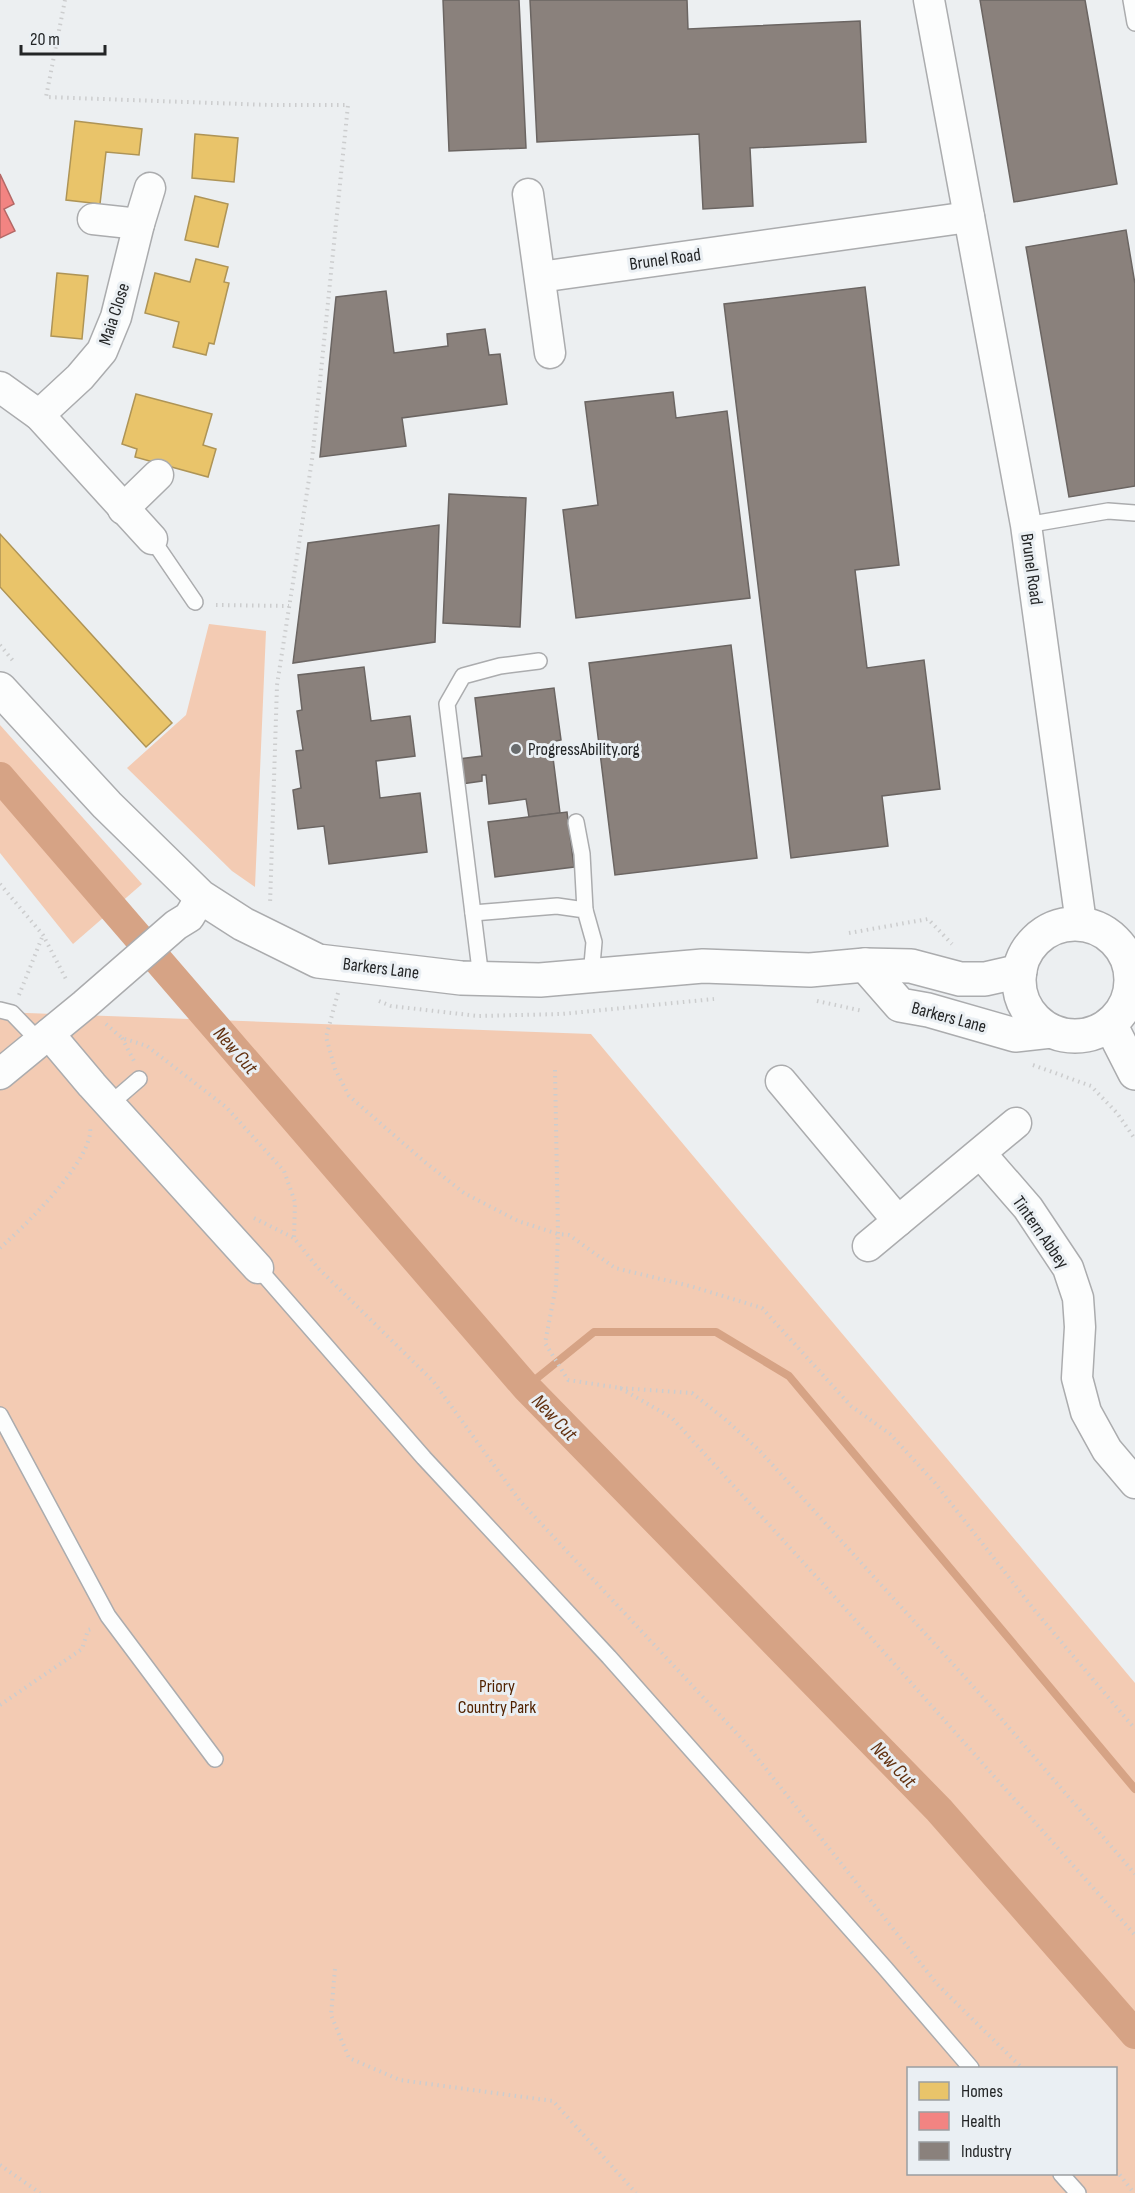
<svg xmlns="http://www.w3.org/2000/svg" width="1135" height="2193" font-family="'Sofia Sans Condensed',sans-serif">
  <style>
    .green { fill: #f3cbb3; fill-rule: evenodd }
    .homes { fill: #e9c46a; stroke: #ae9456; stroke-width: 1.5 }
    .health { fill: #f28482; stroke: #b46866; stroke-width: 1.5 }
    .industry { fill: #8a817c; stroke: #6b6562; stroke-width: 1.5 }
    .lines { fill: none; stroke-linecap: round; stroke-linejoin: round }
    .stream { stroke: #d6a385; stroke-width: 8 }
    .canal { stroke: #d6a385; stroke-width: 30 }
    .service-casing { stroke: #abacae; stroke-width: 18 }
    .minor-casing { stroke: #abacae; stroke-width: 33 }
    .tertiary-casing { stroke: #abacae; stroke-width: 36 }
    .path { stroke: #cccdce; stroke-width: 4; stroke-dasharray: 1.5 4.5; stroke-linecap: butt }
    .service { stroke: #fcfdfd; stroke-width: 15 }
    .minor { stroke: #fcfdfd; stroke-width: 30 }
    .tertiary { stroke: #fcfdfd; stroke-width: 33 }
    .poi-dot { fill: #696c6d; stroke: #eaeff3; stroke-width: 2 }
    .labels { text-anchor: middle; stroke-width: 6; stroke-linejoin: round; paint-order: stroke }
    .street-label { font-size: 18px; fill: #232526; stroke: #eaeff3 }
    .poi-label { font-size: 18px; fill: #232526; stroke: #eaeff3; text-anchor: start }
    .park-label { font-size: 18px; fill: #512200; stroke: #eaeff3 }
    .water-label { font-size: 20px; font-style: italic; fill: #623110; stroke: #eaeff3 }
  </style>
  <rect width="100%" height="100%" fill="#eceff1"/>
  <!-- green -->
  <g class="green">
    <path d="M209,624L266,631L255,887L232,871L127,768L186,715Z"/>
    <path d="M0,725L142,884L73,944L0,853Z"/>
    <path d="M0,1012L591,1034L1135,1683V2193H0ZM908,2068H1116V2174H908Z"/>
  </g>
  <!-- homes -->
  <g class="homes">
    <path d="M75,121L142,129L139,155L106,152L100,204L66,200Z"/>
    <path d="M195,134L238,138L234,182L192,178Z"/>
    <path d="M195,196L228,204L218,247L185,240Z"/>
    <path d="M196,259L228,267L224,282L229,283L214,344L209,343L206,355L173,347L179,322L145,313L155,273L190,282Z"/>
    <path d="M57,273L88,276L82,339L51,336Z"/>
    <path d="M136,394L212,414L203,445L216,449L208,477L135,457L137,449L122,444Z"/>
    <path d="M0,534L172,723L146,747L0,587Z"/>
  </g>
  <!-- health -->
  <path class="health" d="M0,174L14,204L4,209L15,231L0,238Z"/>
  <!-- industry -->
  <g class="industry">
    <path d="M443,0H519L526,148L449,151Z"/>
    <path d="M530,0H687L688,29L860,21L866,142L750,148L753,206L703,209L699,134L537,142Z"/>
    <path d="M980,0H1085L1117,184L1014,202Z"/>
    <path d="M1126,230L1135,284V486L1069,497L1026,247Z"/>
    <path d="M865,287L899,565L855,570L867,668L924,660L940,789L882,796L888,846L791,858L724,304Z"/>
    <path d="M386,291L394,353L448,346L447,334L485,329L489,355L500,354L507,404L402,418L406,446L320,457L336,297Z"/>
    <path d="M673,392L676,418L727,411L750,598L576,618L563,510L598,505L585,402Z"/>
    <path d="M449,494L526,498L520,627L443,623Z"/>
    <path d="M439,525L435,642L293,663L308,543Z"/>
    <path d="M731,645L757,858L615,875L589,663Z"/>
    <path d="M364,667L371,721L410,716L415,756L376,761L380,798L420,793L427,852L329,864L324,826L298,829L293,790L301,788L296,751L303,750L297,711L302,710L298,675Z"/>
    <path d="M554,688L561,740L551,742L560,813L529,817L526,799L489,804L486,775H482V781L462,784L459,759L482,756L475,698Z"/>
    <path d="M567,812L574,867L495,877L488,822Z"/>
  </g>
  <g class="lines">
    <!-- stream -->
    <path class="stream" d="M526,1387L594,1332H716L789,1376L1135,1789"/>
    <!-- canal -->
    <path class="canal" d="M0,777L526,1387L939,1810L1135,2034"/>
    <defs>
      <g id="service">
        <path d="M1131,0L1135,23"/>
        <path d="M1026,525L1108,511L1135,513"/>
        <path d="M152,539L195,602"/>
        <path d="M576,822L582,854L585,910"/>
        <path d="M473,913L557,906L585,910L594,942L591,976"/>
        <path d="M481,978L447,704L463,676L500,666L539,661"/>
        <path d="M0,1010L12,1013L40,1042"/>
        <path d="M110,1104L139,1079"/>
        <path d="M258,1268L424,1458L609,1657L885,1968L971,2068"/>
        <path d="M0,1415L108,1616L215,1759"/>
        <path d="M1061,2174L1078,2193"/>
      </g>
      <g id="minor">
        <path d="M929,0L1026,525L1081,923"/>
        <path d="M528,194L550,353"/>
        <path d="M93,219L139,224"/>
        <path d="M540,277L969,217"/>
        <path d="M0,387L39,415L152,539"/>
        <path d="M39,415L80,377L102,351L116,317L139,224L150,188"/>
        <path d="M123,509L158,475"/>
        <path d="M49,1034L92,1085L258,1268"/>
        <path d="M0,1074L84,1005L176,925L189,917L201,897"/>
        <path d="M781,1081L898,1221"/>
        <path d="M981,1154L1028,1208L1068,1268L1078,1298L1080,1327L1077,1378L1086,1412L1107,1450L1135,1483"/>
        <path d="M868,1246L1016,1123"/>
      </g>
      <g id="tertiary">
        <path d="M0,689L107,805L201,897L243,924L318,961L461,978L540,980L703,966L810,970L865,965L911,966L960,979H985L1020,971"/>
        <circle cx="1075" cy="980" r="56"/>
        <path d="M865,965L900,1005L928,1010L1015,1035L1051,1031"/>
        <path d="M1110,1024L1135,1073"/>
      </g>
    </defs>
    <!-- service casing -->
    <use href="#service" class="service-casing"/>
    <!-- minor casing -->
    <use href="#minor" class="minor-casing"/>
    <!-- tertiary casing -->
    <use href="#tertiary" class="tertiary-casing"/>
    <!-- path -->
    <g class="path">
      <path d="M65,0L46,97L270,105H348L312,460L277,685L270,905"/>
      <path d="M216,605L289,606"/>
      <path d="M0,645L14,662"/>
      <path d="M0,884L43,935L67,981"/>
      <path d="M849,933L928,919L952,944"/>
      <path d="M338,993L326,1037L335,1069L349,1096L426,1163L464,1193L518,1221L558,1234L556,1286L545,1343L568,1380L620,1388L672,1418L842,1605L1135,1935"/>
      <path d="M19,995L43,935"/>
      <path d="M379,1001L391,1006L478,1016L562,1014L714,999"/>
      <path d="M817,1001L863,1011"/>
      <path d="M106,1024L122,1038L147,1046L226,1107L284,1171L295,1202L294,1238"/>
      <path d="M122,1038L134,1061"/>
      <path d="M1033,1065L1091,1086L1117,1113L1135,1139"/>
      <path d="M555,1070L558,1234L569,1235L615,1268L690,1286L762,1308L851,1406L890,1434L935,1483L1036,1612L1135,1729"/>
      <path d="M254,1218L294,1238L318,1268L433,1381L520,1501L743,1740L937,1984L1022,2068"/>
      <path d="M0,1248C23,1228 95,1158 90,1127"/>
      <path d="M620,1388L692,1393L726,1420L759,1450L980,1694L1135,1874"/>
      <path d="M0,1705L82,1649L88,1630L91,1629"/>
      <path d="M335,1969L331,2015L349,2058L400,2080L553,2101L636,2193"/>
      <path d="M0,2165L40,2193"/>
      <path d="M1116,2170L1134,2193"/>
    </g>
    <!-- service -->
    <use href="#service" class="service"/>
    <!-- minor -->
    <use href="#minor" class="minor"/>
    <!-- tertiary -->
    <use href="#tertiary" class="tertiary"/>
  </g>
  <!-- markers -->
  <circle class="poi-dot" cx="516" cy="749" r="6"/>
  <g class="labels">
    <!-- street labels -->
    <g class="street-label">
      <text transform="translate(665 259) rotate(-8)" y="6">Brunel Road</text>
      <text transform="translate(114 314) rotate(-72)" y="6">Maia Close</text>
      <text transform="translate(1032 569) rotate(82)" y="6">Brunel Road</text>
      <text transform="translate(381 968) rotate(7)" y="6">Barkers Lane</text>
      <text transform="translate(949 1017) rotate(15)" y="6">Barkers Lane</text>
      <text transform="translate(1041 1232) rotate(55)" y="6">Tintern Abbey</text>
    </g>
    <!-- poi labels -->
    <g class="poi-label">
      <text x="528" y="755">ProgressAbility.org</text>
    </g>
    <!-- park labels -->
    <g class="park-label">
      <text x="497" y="1692">Priory<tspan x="497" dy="21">Country Park</tspan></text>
    </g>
    <!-- water labels -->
    <g class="water-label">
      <text transform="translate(236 1050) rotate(49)" y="7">New Cut</text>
      <text transform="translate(555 1417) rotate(46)" y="7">New Cut</text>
      <text transform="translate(894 1764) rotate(46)" y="7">New Cut</text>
    </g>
  </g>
  <!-- legend -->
  <rect x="907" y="2067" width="210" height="108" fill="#eaeff3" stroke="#9a9ea1" stroke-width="1.5"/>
  <rect x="919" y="2082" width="30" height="18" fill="#e9c46a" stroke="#9a9ea1" stroke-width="1.5"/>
  <text x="961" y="2097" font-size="18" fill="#232526">Homes</text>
  <rect x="919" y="2112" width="30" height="18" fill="#f28482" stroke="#9a9ea1" stroke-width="1.5"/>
  <text x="961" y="2127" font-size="18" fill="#232526">Health</text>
  <rect x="919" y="2142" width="30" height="18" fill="#8a817c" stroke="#9a9ea1" stroke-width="1.5"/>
  <text x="961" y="2157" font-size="18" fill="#232526">Industry</text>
  <!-- scale -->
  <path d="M21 45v9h84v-9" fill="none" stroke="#232526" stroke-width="3"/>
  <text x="30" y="45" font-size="18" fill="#232526" stroke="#eaeff3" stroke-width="4.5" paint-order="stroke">20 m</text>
</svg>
